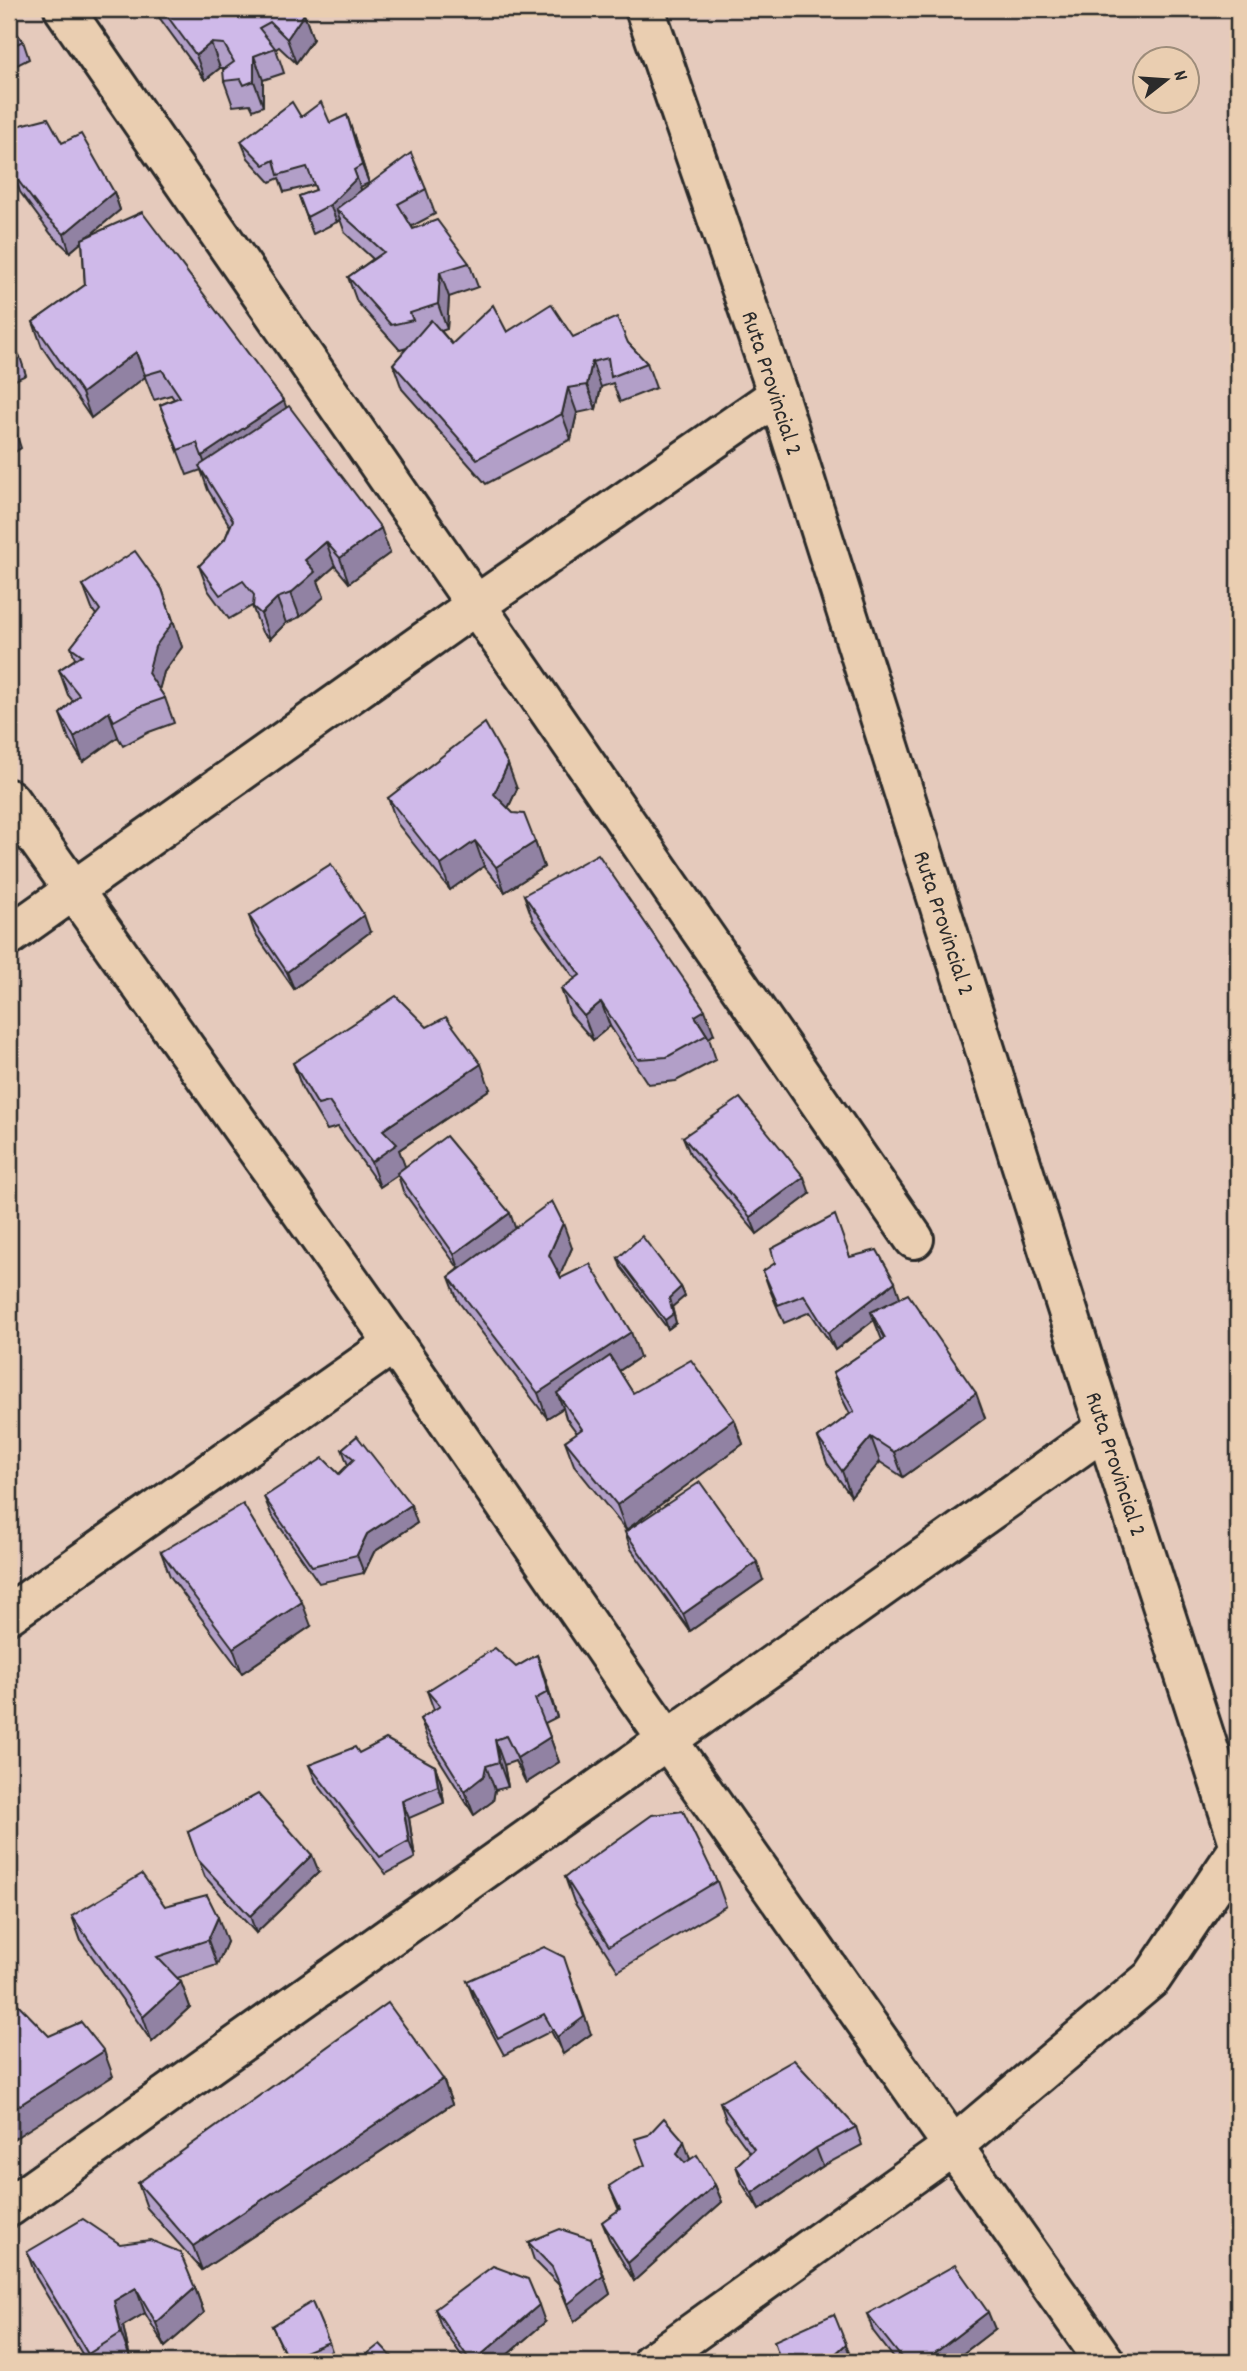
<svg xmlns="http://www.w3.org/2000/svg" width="1247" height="2371" font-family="Dekko,sans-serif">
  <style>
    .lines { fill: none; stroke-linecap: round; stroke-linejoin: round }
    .street-casing { stroke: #2b2b2b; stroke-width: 44 }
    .primary-casing { stroke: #2b2b2b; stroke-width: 44 }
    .street { stroke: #eaceb1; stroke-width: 38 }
    .primary { stroke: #eaceb1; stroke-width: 38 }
    .wall { fill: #b29fc8; stroke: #2b2b2b; stroke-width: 2 }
    .shaded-wall { fill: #9182a3; stroke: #2b2b2b; stroke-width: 2 }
    .building { fill: #cfb9e9; stroke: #2b2b2b; stroke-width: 2 }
    .labels { text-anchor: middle; stroke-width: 6; stroke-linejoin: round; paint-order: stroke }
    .street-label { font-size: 24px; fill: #2b2b2b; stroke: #eaceb1 }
  </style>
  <rect width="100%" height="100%" fill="#e5cabc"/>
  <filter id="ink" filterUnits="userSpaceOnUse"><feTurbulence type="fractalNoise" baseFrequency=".0143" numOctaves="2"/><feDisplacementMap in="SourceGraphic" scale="14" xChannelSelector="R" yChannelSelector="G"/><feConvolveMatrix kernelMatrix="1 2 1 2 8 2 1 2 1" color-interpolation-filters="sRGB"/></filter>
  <g filter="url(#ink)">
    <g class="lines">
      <defs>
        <g id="street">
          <path d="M64,9L914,1239"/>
          <path d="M9,799L394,1343L640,1701L1105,2362"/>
          <path d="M9,936L476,605L778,395"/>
          <path d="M9,1614L394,1343"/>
          <path d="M9,2207L1105,1429"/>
          <path d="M652,2362L953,2146L1152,1978L1238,1850"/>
        </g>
        <path id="primary" d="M645,9L778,395L1096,1400L1238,1840"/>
      </defs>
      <!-- street casing -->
      <use href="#street" class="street-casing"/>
      <!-- primary casing -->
      <use href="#primary" class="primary-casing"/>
      <!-- street -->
      <use href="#street" class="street"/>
      <!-- primary -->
      <use href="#primary" class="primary"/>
    </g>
    <!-- wall -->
    <g class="wall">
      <path d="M153,9H298L304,14L313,39L296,63L279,47L276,49L284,73L263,80V106L253,110L250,104L233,106L224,81L226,68H220L205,80Z"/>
      <path d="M9,24L23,41L29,59L9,69Z"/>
      <path d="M301,117L330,123L353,133L369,183L360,187L361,190L426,189L435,214L412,226L413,229L469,263L478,287L449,297L447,329L441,331L452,344L507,332L628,343L647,363L656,388L620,402L613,383L601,387L596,409L577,413L571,439L486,484L402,389L393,364L407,348L400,350L357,302L348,277L373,259L345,233L340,219L337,222L313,234L299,196L316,190L314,185L284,192L279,178L270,182L248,158L241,141Z"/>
      <path d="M62,143L114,192L120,210L89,236L286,408L390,553L349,583L335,566L318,581L324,597L300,617L286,623L270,639L262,632L252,606L229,619L208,590L199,566L225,539L230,526L208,490L201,470L187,475L160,405L174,399L171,395L154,400L145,377L91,418L42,347L33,322L85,285L82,242L70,252L51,234L20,192L14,175Z"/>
      <path d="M9,338L20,357L26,375L9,383Z"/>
      <path d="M83,585L171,614L182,647L164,672L159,689L165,698L174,723L149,732L123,746L118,737L83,762L69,739L60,714L73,701L68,695L59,670L75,659L71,647L96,615L92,609Z"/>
      <path d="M517,789L508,808L535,842L544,867L505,892L484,866L450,890L397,823L388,798Z"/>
      <path d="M524,895L714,1034L709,1038L716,1060L676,1081L648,1084L610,1026L593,1040L570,1014L561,989L575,979L533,920Z"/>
      <path d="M249,916L370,932L294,989L255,933Z"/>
      <path d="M427,1027L490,1089L399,1150L405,1167L515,1228L572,1248L559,1276L640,1357L619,1371L633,1393L734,1419L743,1444L626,1530L574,1465L565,1441L577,1433L566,1418L563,1408L547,1418L458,1301L449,1277L459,1269L403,1191L398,1175L380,1187L338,1127L327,1130L302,1088L293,1063Z"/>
      <path d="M683,1137L810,1194L757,1234L690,1154Z"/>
      <path d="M850,1257L900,1297L985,1418L903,1477L880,1462L851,1496L827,1463L818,1438L850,1414L842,1398L833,1373L882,1340L874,1320L835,1350L810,1312L784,1323L769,1288L763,1271Z"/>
      <path d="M618,1258L681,1287L685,1296L672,1307L676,1323L668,1329L621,1267Z"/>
      <path d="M357,1436L417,1523L374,1552L364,1573L319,1583L271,1514L264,1497L339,1474L348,1465L342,1449Z"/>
      <path d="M625,1532L763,1580L690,1631L631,1549Z"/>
      <path d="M161,1552L311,1626L242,1673L170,1576Z"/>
      <path d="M537,1655L557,1717L545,1723L559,1762L526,1783L515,1761L504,1765L508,1787L495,1790L493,1801L474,1815L429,1743L420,1719L434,1710L427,1691L516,1667Z"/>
      <path d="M359,1753L435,1766L441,1783L444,1803L409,1818L415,1858L386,1874L316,1782L309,1765Z"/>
      <path d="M188,1832L319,1872L256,1933L205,1877Z"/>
      <path d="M565,1877L717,1881L726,1906L618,1971L574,1902Z"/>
      <path d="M165,1906L227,1942L217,1965L177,1978L181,1982L190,2007L152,2042L81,1941L72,1916Z"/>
      <path d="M467,1981L591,2034L563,2054L551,2031L504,2055L474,1999Z"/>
      <path d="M443,2079L452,2104L202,2270L147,2208L138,2183Z"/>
      <path d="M720,2102L856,2127L862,2145L823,2166L759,2210L742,2183L736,2166L750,2153L726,2120Z"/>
      <path d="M690,2159V2160L715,2185L722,2202L634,2281L609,2239L602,2222L619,2210L609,2186Z"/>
      <path d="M591,2239L610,2294L574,2322L559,2285L534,2260L528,2242Z"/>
      <path d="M120,2244L195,2288L204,2313L165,2347L145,2313L123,2326L130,2358L124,2362H87L36,2277L27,2252Z"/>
      <path d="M435,2309L545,2322L499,2362H466L441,2326Z"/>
      <path d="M867,2314L995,2329L952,2362H897L873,2331Z"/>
      <path d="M272,2326L329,2342L332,2351L305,2362H289Z"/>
    </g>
    <!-- shaded-wall -->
    <g class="shaded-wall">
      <path d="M304,14L313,39L296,63L287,39Z"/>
      <path d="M211,43L220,68L205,80L196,55Z"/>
      <path d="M254,56L263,80V106L254,81Z"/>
      <path d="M347,115L353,133L369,183L362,165Z"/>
      <path d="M354,170L363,195L336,209L340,219L337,222L330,205Z"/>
      <path d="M114,192L120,210L70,252L64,234Z"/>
      <path d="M440,272L449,297L447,329L438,304Z"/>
      <path d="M136,352L145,377L91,418L82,393Z"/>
      <path d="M592,362L601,387L596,409L587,385Z"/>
      <path d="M568,388L577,413L571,439L562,414Z"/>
      <path d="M284,401L293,426L211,481L202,456Z"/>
      <path d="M15,430L21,448L9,456V435Z"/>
      <path d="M381,528L390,553L349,583L340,558Z"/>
      <path d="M326,542L335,566L318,581L324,597L300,617L291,593L305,560Z"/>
      <path d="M162,589L182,647L164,672L157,698L148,673Z"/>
      <path d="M277,598L286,623L270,639L261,614Z"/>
      <path d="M109,712L118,737L83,762L74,737Z"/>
      <path d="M508,764L517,789L503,819L494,794Z"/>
      <path d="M475,841L484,866L450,890L441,865Z"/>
      <path d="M535,842L544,867L505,892L496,867Z"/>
      <path d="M364,915L370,932L294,989L287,972Z"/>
      <path d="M601,1002L610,1026L593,1040L584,1016Z"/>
      <path d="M705,1010L714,1034L709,1038L695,1016Z"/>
      <path d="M481,1064L490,1089L399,1150L406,1169L380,1187L371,1162L383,1130Z"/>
      <path d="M804,1177L810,1194L757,1234L750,1217Z"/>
      <path d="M510,1213L516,1230L460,1271L454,1254Z"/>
      <path d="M563,1223L572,1248L558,1280L549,1255Z"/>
      <path d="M895,1282L901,1300L871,1312L874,1320L835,1350L828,1333Z"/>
      <path d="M681,1287L685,1296L672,1307L676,1323L668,1329L665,1320L669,1298Z"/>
      <path d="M631,1332L640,1357L566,1406L557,1393L563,1408L547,1418L538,1393Z"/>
      <path d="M976,1393L985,1418L903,1477L894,1452Z"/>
      <path d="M734,1419L743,1444L626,1530L617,1505Z"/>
      <path d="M871,1437L880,1462L851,1496L842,1471Z"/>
      <path d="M411,1505L417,1523L374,1552L364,1573L357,1555L367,1534Z"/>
      <path d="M757,1562L763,1580L690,1631L683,1614Z"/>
      <path d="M302,1602L311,1626L242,1673L233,1648Z"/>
      <path d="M537,1655L546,1680L557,1717L548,1692Z"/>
      <path d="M550,1737L559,1762L526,1783L517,1758Z"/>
      <path d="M495,1740L504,1765L508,1787L499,1762Z"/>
      <path d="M435,1766L441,1783L444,1803L438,1786Z"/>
      <path d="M486,1766L495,1790L493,1801L474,1815L465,1791Z"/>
      <path d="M402,1801L409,1818L415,1858L409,1841Z"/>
      <path d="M312,1855L319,1872L256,1933L250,1916Z"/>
      <path d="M218,1917L227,1942L217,1965L208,1940Z"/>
      <path d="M570,1974L591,2034L563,2054L557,2037Z"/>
      <path d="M181,1982L190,2007L152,2042L143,2017Z"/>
      <path d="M104,2051L113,2076L12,2140L9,2130V2112Z"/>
      <path d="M443,2079L452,2104L202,2270L193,2246Z"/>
      <path d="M684,2141L690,2159L684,2172L677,2154Z"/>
      <path d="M816,2148L823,2166L759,2210L752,2193Z"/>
      <path d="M715,2185L722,2202L634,2281L628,2263Z"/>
      <path d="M591,2239L610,2294L574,2322L568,2304Z"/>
      <path d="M136,2288L145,2313L123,2326L130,2358L121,2333L114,2301Z"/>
      <path d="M195,2288L204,2313L165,2347L156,2323Z"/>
      <path d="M539,2305L545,2322L499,2362H473Z"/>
      <path d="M988,2312L995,2329L952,2362H923Z"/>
      <path d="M846,2344L852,2361L834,2362L832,2357Z"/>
    </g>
    <!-- building -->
    <g class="building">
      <path d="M162,9H298L304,14L287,39L270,22L259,28L275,48L254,56V81L244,85L241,79L224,81L223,70L234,62L224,44L211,43L196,55Z"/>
      <path d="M9,24L23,41L9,48Z"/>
      <path d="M292,102L301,117L321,102L330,123L347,115L362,165L354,170L357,178L330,205L307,217L299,196L316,190L307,167L278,175L274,160L264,165L241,141Z"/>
      <path d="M48,118L62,143L81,134L114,192L64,234L45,216L14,175L9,152V128Z"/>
      <path d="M411,153L426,189L398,204L413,229L437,220L469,263L440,272L438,304L410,313L413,320L391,325L348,277L384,252L336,209Z"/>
      <path d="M142,212L284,401L202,456L197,443L178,450L160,405L180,397L162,370L145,375L136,352L82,393L33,322L85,285L82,239Z"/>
      <path d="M551,304L573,337L617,317L628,343L647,363L611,377L608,358L592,362L587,385L568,388L562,414L477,459L393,364L431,320L452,344L493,305L507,332Z"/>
      <path d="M9,338L20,357L9,363Z"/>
      <path d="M289,406L381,528L340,558L326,542L305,560L315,572L291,593L277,598L261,614L253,607L254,595L243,581L220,595L199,566L225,539L233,520L199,466Z"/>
      <path d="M9,420L15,430L9,435Z"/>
      <path d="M135,551L162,589L173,622L155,647L148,673L165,698L139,707L114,721L109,712L74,737L60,714L79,695L59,670L82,655L71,647L100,610L83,585Z"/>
      <path d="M485,723L508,764L494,794L513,813L524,814L535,842L496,867L475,841L441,865L388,798Z"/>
      <path d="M598,854L705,1010L695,1016L707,1035L667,1057L638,1059L601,1002L584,1016L561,989L580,975L524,895Z"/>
      <path d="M331,864L364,915L287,972L249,916Z"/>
      <path d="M396,996L427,1027L446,1017L481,1064L383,1130L397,1144L371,1162L329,1102L318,1105L293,1063Z"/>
      <path d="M740,1098L804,1177L750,1217L683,1137Z"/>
      <path d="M446,1136L510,1213L454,1254L397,1173Z"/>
      <path d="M552,1201L563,1223L549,1255L561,1278L590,1264L631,1332L538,1393L449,1277Z"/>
      <path d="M835,1215L850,1257L877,1250L895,1282L828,1333L804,1295L778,1305L763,1271L775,1263L771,1249Z"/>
      <path d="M642,1236L681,1287L669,1298L673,1314L665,1320L618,1258Z"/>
      <path d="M908,1294L976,1393L894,1452L871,1437L842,1471L818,1438L854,1411L833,1373L885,1338L871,1312Z"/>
      <path d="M610,1356L633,1393L691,1360L734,1419L617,1505L565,1441L582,1429L557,1393Z"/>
      <path d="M357,1436L411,1505L367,1534L357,1555L312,1566L264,1497L323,1458L339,1474L354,1459L342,1449Z"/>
      <path d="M700,1482L757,1562L683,1614L625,1532Z"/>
      <path d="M243,1504L302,1602L233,1648L161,1552Z"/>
      <path d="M495,1648L516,1667L537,1655L548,1692L535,1699L550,1737L517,1758L506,1736L495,1740L499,1762L486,1766L484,1776L465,1791L420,1719L440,1706L427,1691Z"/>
      <path d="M386,1739L435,1766L438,1786L402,1801L409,1841L380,1857L309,1765L355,1747L359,1753Z"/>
      <path d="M258,1794L312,1855L250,1916L198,1860L188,1832Z"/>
      <path d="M683,1811L717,1881L609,1946L565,1877L652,1815Z"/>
      <path d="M142,1874L165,1906L207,1895L218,1917L208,1940L157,1957L181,1982L143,2017L72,1916Z"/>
      <path d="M544,1947L564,1957L584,2017L557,2037L544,2014L498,2038L467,1981Z"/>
      <path d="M9,1995L49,2036L81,2022L104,2051L9,2112Z"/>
      <path d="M388,2003L443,2079L193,2246L138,2183Z"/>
      <path d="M794,2060L856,2127L816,2148L752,2193L736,2166L754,2149L720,2102Z"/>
      <path d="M664,2118L684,2141L677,2154L685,2163L697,2155L715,2185L628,2263L602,2222L620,2209L609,2186L632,2171L645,2165L635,2139L648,2135Z"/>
      <path d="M83,2219L120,2244L150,2240L180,2252L195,2288L156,2323L136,2288L114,2301L121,2333L88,2354L27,2252Z"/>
      <path d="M560,2229L591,2239L603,2276L568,2304L552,2267L528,2242Z"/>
      <path d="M955,2265L988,2312L923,2362H905L867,2314Z"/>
      <path d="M493,2266L528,2279L539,2305L473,2362H471L435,2309Z"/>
      <path d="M312,2302L329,2342L288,2359L272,2326Z"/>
      <path d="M834,2314L846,2344L832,2357L840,2361L848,2356L852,2362H781L774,2341Z"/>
      <path d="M380,2344L397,2362H357Z"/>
    </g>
  </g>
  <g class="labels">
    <!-- street labels -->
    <g class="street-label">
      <text transform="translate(773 383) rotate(72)" y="8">Ruta Provincial 2</text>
      <text transform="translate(945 923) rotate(72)" y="8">Ruta Provincial 2</text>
      <text transform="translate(1117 1464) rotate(72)" y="8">Ruta Provincial 2</text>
    </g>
  </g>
  <!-- margin -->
  <rect width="1247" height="2371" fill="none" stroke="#eaceb1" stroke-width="35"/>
  <rect x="18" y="18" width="1212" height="2336" fill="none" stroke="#2b2b2b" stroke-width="2.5" filter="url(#ink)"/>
  <!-- north arrow -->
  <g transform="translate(1166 80) rotate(73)"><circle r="33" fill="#eaceb1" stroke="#9e8d7b" stroke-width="2"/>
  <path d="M0-5L12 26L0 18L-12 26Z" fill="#2b2b2b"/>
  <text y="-10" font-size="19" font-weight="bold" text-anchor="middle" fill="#2b2b2b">N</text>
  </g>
</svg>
